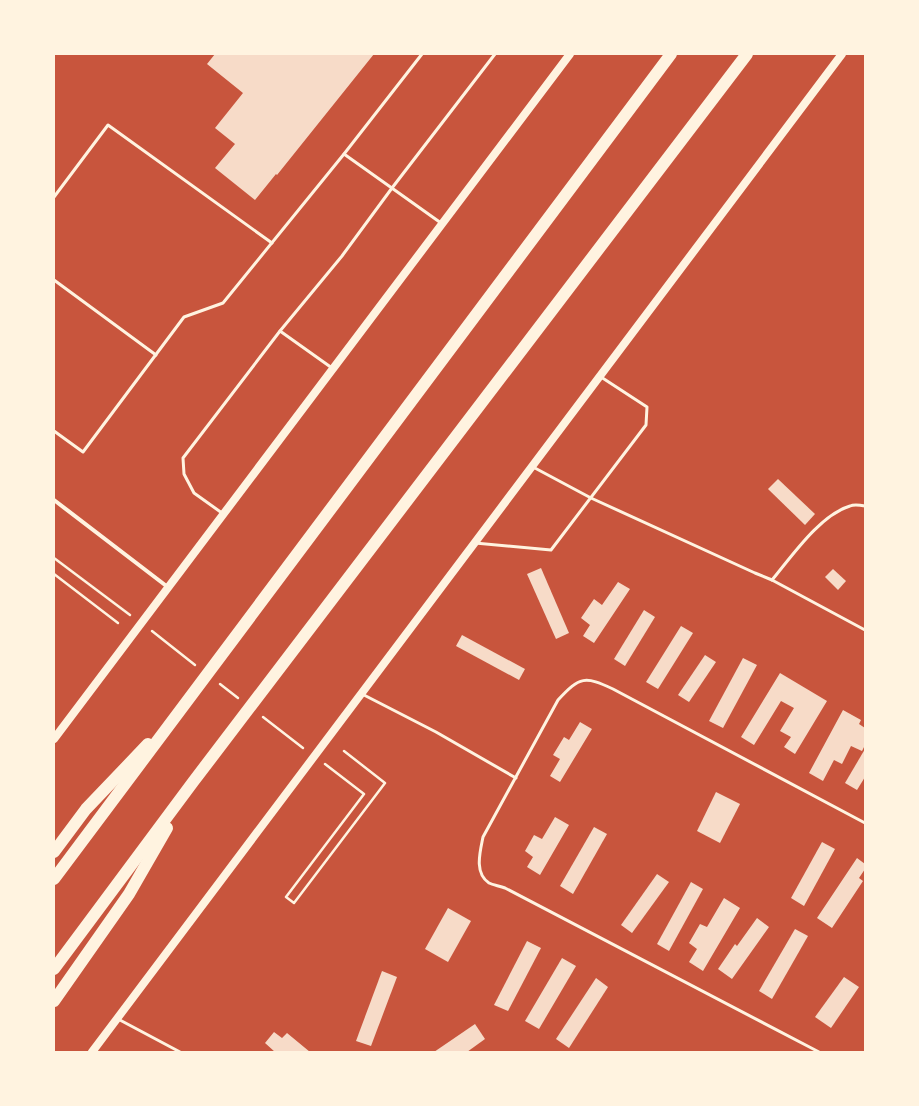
<svg xmlns="http://www.w3.org/2000/svg" width="919" height="1106" font-family="'PT Sans Narrow',sans-serif">
  <style>
    .building { fill: #f7dbc8 }
    .lines { fill: none; stroke-linecap: round; stroke-linejoin: round }
    .path { stroke: #fff3e0; stroke-width: 2.5 }
    .service { stroke: #fff3e0; stroke-width: 3 }
    .minor { stroke: #fff3e0; stroke-width: 4 }
    .secondary { stroke: #fff3e0; stroke-width: 8 }
    .motorway { stroke: #fff3e0; stroke-width: 12 }
  </style>
  <rect width="100%" height="100%" fill="#c8553d"/>
  <!-- building -->
  <g class="building">
    <path d="M215,54H374L277,175L276,174L255,200L215,168L235,144L215,128L243,93L207,64Z"/>
    <path d="M778,479L815,514L805,525L768,489Z"/>
    <path d="M541,568L569,633L556,639L527,574Z"/>
    <path d="M833,569L846,581L838,590L825,577Z"/>
    <path d="M618,582L630,589L594,643L583,636L590,625L581,618L594,599L602,605Z"/>
    <path d="M644,610L655,617L625,666L614,659Z"/>
    <path d="M681,626L693,633L658,689L646,682Z"/>
    <path d="M462,635L525,669L519,680L456,646Z"/>
    <path d="M705,655L716,662L689,702L678,695Z"/>
    <path d="M743,658L757,665L723,728L709,721Z"/>
    <path d="M780,673L827,701L795,754L784,747L791,737L780,731L794,708L781,701L754,745L741,737Z"/>
    <path d="M843,710L861,720L859,724L865,728V745L862,751L851,746L842,764L834,760L823,781L809,773Z"/>
    <path d="M580,722L592,729L560,782L550,776L560,759L553,755L564,737L569,740Z"/>
    <path d="M865,749V777L857,790L845,783Z"/>
    <path d="M716,792L740,804L720,843L697,831Z"/>
    <path d="M555,817L569,825L540,875L527,867L533,857L525,851L534,835L542,839Z"/>
    <path d="M594,827L607,834L573,894L560,886Z"/>
    <path d="M822,842L835,849L804,906L791,898Z"/>
    <path d="M857,858L865,864V869L859,878L863,881L832,928L817,918Z"/>
    <path d="M657,874L669,882L632,933L621,925Z"/>
    <path d="M691,882L703,889L669,951L657,944Z"/>
    <path d="M724,898L740,908L703,971L689,962L697,949L689,943L700,924L707,927Z"/>
    <path d="M448,908L471,921L448,962L425,949Z"/>
    <path d="M757,918L769,927L732,979L718,969L735,944L737,946Z"/>
    <path d="M795,929L808,936L772,999L759,991Z"/>
    <path d="M527,941L541,948L508,1011L494,1005Z"/>
    <path d="M562,958L576,966L539,1029L525,1021Z"/>
    <path d="M382,971L397,977L371,1046L356,1041Z"/>
    <path d="M844,977L859,987L831,1028L815,1017Z"/>
    <path d="M596,978L608,987L569,1048L556,1039Z"/>
    <path d="M475,1024L485,1039L467,1052H434Z"/>
    <path d="M274,1032L282,1038L287,1033L310,1052H275L265,1043Z"/>
  </g>
  <g class="lines">
    <!-- path -->
    <g class="path">
      <path d="M54,558L130,615"/>
      <path d="M54,574L118,623"/>
      <path d="M152,631L195,665"/>
      <path d="M220,684L238,698"/>
      <path d="M263,717L303,748"/>
      <path d="M325,764L364,794L286,897L294,903L385,783L344,751"/>
    </g>
    <!-- service -->
    <g class="service">
      <path d="M344,154L441,223"/>
      <path d="M54,197L108,125L272,243"/>
      <path d="M54,280L156,355"/>
      <path d="M280,331L332,368"/>
      <path d="M54,431L83,452L184,317L223,303L344,154L422,54"/>
      <path d="M533,467L591,498L755,573L772,580L865,630"/>
      <path d="M222,513L194,493L184,474L183,458L280,331L342,256L392,188L495,54"/>
      <path d="M475,543L551,550L646,425L647,407L601,377"/>
      <path d="M772,580C792,556 820,515 850,506C854,504 860,505 865,506"/>
      <path d="M362,694L436,732L516,778"/>
      <path d="M118,1019L180,1052"/>
      <path d="M819,1052L505,888C500,886 493,885 489,883C474,873 480,852 483,837L558,700C580,676 585,676 613,689L865,823"/>
    </g>
    <!-- minor -->
    <path class="minor" d="M54,500L169,588"/>
    <!-- secondary -->
    <g class="secondary">
      <path d="M54,739L570,54"/>
      <path d="M92,1052L842,54"/>
    </g>
    <!-- motorway -->
    <g class="motorway">
      <path d="M54,852L86,809L148,744"/>
      <path d="M54,879L671,54"/>
      <path d="M54,969L193,782L747,54"/>
      <path d="M54,1001L129,894L167,828"/>
    </g>
  </g>
  <!-- border -->
  <rect width="919" height="1106" fill="none" stroke="#fff3e0" stroke-width="110"/>
</svg>
